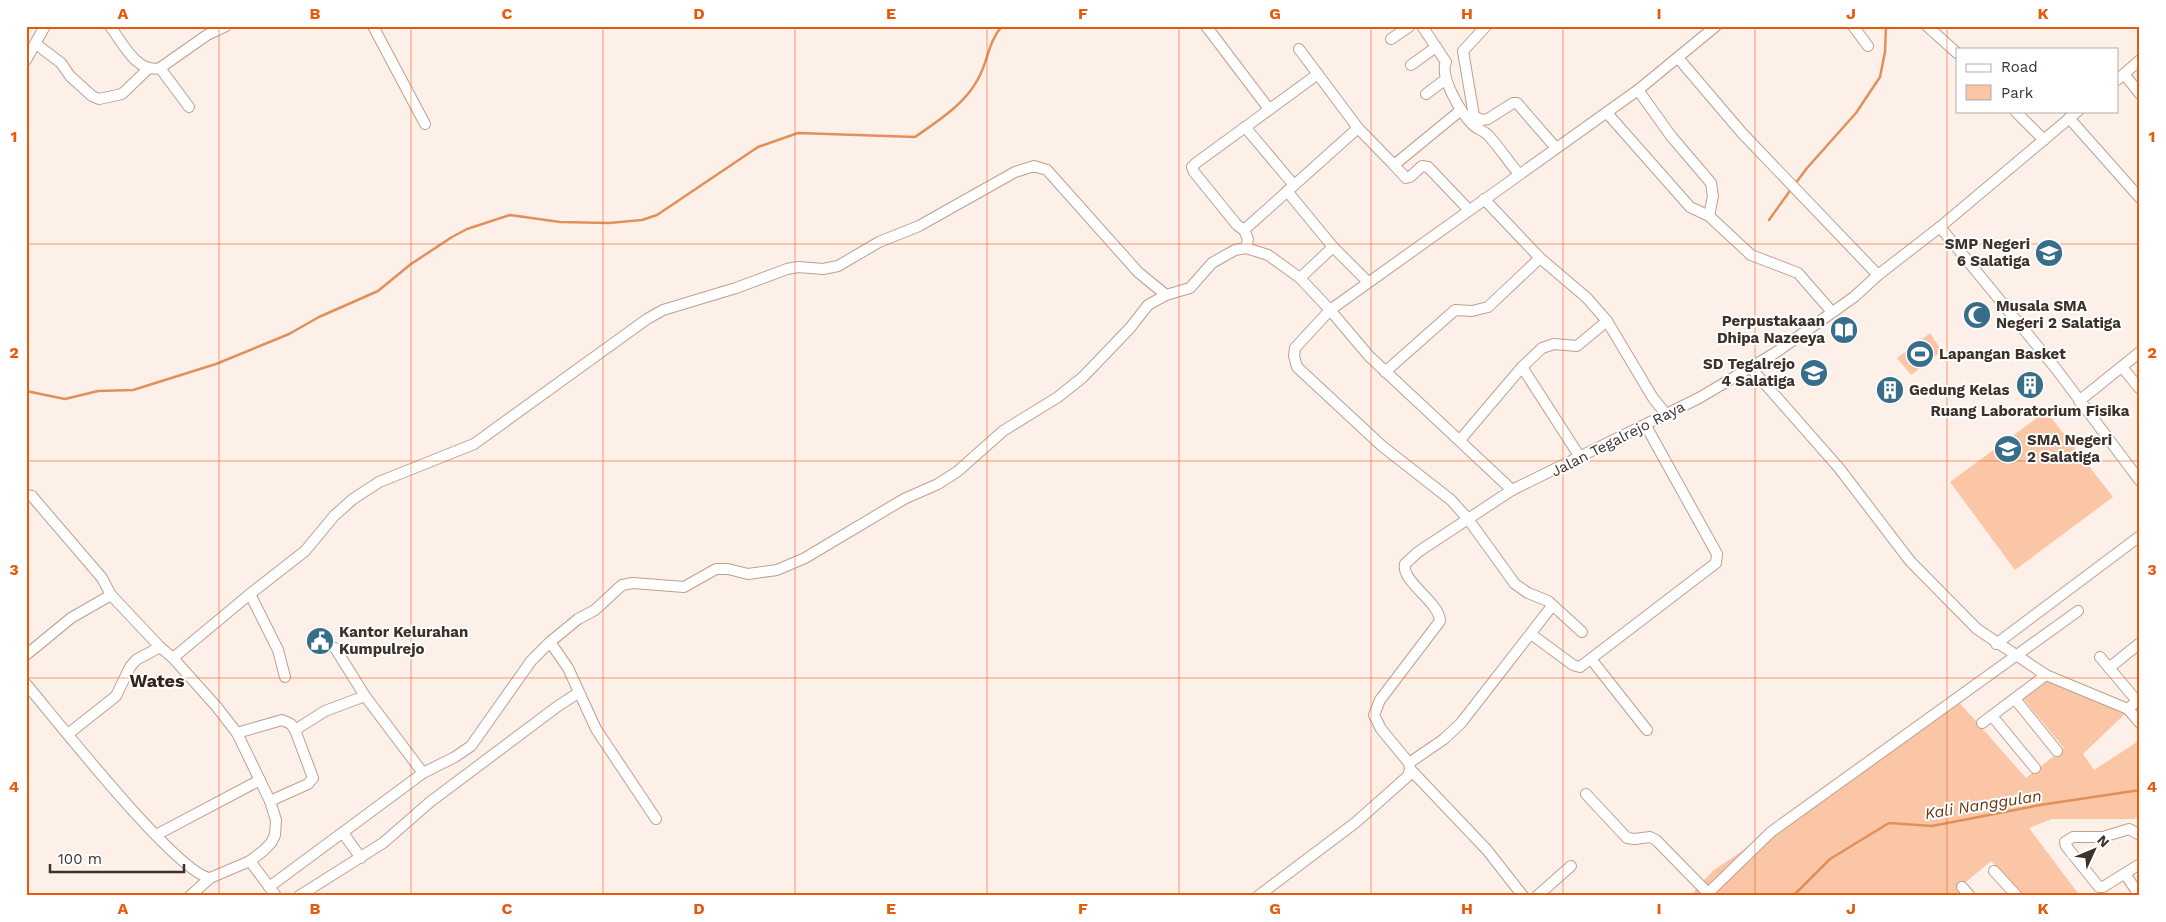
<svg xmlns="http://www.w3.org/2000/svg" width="2166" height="922" font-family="'Work Sans',sans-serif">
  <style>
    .green { fill: #fac6a6 }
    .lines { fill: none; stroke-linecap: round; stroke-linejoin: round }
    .stream { stroke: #e1905a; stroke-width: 2.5 }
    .minor-casing { stroke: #bea08e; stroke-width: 12 }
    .minor { stroke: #fff; stroke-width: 10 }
    .grid { fill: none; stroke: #e8590c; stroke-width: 1; stroke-opacity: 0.55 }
    .labels { text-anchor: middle; stroke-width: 4; stroke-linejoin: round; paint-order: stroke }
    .poi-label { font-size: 15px; font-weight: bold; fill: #3d312a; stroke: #fff; text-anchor: start }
    .street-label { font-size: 15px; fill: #3d312a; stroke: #fff }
    .water-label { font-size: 16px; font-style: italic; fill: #6a350c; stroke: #fff }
    .quarter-label { font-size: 18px; font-weight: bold; fill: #3a2314; stroke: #fff }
    .neatline { fill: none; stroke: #e8590c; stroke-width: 2 }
    .grid-label { font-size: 16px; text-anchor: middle; font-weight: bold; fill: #e8590c }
  </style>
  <rect width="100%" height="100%" fill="#fdf0e9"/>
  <!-- green -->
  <g class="green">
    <path d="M1930,333L1942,351L1911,375L1897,358Z"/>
    <path d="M2046,411L2113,497L2015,570L1950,482Z"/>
    <path d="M2044,677L2128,711L2083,754L2094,770L2140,740V815L2134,819H2052L2029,828L2080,896H2024L1991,861L1960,887L1968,896H1692L1697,887L1714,870L1891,749L1958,701L2026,778L2064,748L2020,695Z"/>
  </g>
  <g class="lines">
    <!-- stream -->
    <g class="stream">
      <path d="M1795,184L1807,168L1856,113L1880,77L1885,52L1886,26"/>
      <path d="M1769,220L1792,188"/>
      <path d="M26,391L65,399L98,391L133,390L216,364L289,334L319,317L378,291L411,264L452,237L467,229L510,215L560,222L609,223L642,220L657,215L758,147L798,133L915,137C938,121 965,104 978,79C988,62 988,42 1002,26"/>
      <path d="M1793,896L1830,859L1889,823L1932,826L2040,805L2140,790"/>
    </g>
    <defs>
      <g id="minor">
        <path d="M110,26C122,42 137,74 160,68L207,35L226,26"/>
        <path d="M373,26L425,124"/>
        <path d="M1206,26L1269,109"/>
        <path d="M1422,26L1446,62C1439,76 1461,113 1472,124C1476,129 1483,130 1488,135C1499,147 1508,161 1519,174"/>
        <path d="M1486,26L1463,51L1474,116L1481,120L1488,119L1513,103H1517L1556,148"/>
        <path d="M1853,26L1868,46"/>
        <path d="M1927,26L1957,53"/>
        <path d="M1391,39L1410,26"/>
        <path d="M36,44L61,63L70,76L92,96L99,99L122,94L148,69"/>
        <path d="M1299,49L1358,128L1394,165L1461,110"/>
        <path d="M1679,59L1742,133L1878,275"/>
        <path d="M26,60L45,26"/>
        <path d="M1411,65L1436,47"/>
        <path d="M160,68L189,107"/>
        <path d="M1318,74L1196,163L1192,167L1194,172L1237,225L1244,230L1358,128"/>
        <path d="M2124,74L2140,94"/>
        <path d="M2117,80L2140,60"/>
        <path d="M1638,90L1671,136L1711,183L1713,196L1709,216L1751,255L1798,273L1832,312"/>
        <path d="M1426,94L1446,79"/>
        <path d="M2015,111L2044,140"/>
        <path d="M1607,113L1690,207L1709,216"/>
        <path d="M2069,118L2140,198"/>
        <path d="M1245,127L1293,184"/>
        <path d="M1394,165L1406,178L1410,177L1422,166L1428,167L1469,210"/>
        <path d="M1287,191L1333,247L1368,282"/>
        <path d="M1484,199L1540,258L1587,298L1607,321L1653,398L1666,414"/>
        <path d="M1940,227L2057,370L2140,481"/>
        <path d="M1244,230L1248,239L1246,248"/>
        <path d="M1300,278L1333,247"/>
        <path d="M1522,367L1580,457"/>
        <path d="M2122,367L2140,389"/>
        <path d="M1751,368L1839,468L1910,561L1977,629L2046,675L2128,709L2140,698"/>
        <path d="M1385,372L1455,310L1472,311L1488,307L1540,258"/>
        <path d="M2079,401L2140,352"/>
        <path d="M1460,440L1522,367L1542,348L1554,344L1577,346L1607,321"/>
        <path d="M26,495L32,496L36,501L102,578L111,595"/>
        <path d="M250,594L278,650L285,677"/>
        <path d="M1582,632L1548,601L1528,593L1515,584L1468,519L1451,500L1382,446L1297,367L1294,356L1295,348L1330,310L1638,90L1716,26"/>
        <path d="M1531,634L1573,665L1580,667L1716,563L1717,554L1646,426"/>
        <path d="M550,642L578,619L595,610L622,585L633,583L684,587L716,569H728L748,574L777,570L805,558L904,499L938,484L958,471L1003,431L1058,397L1083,377L1130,328L1148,305L1166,295"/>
        <path d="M1996,644L2140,536"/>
        <path d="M335,648L365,696L423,773"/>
        <path d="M26,655L71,618L111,595L160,647L173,658L250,594L305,551L334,516L353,499L379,482L474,444L647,319L663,310L736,288L787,269L798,267L823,269L838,266L879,242L919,226L1015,172L1034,166L1047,170L1138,272L1166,295L1190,288L1212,263L1235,250L1246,248L1268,255L1300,278L1330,310L1369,356L1512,490"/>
        <path d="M2100,657L2137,701"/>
        <path d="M1591,659L1647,730"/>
        <path d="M2109,668L2140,643"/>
        <path d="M26,684C55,718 176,873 210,878L250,861L263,851L271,843L275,835L276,820L270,801L237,733L216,706L173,658"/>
        <path d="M2015,699L2057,751"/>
        <path d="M2128,709L2140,723"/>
        <path d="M1992,716L2035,768"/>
        <path d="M1982,723L2046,675"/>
        <path d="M295,730L325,711L365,696"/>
        <path d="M237,733L282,720L291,724L295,730L313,778L308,784L270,801"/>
        <path d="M68,734L116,696L130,667L136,660L160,647"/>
        <path d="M1409,763L1444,739L1461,723L1552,606"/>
        <path d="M1410,769L1487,850L1523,896"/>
        <path d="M1586,794L1627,838L1635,839L1650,837L1656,840L1708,893"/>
        <path d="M343,833L361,858"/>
        <path d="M156,835L260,780"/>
        <path d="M2140,835L2129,829L2103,837H2073L2065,842L2066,846L2099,887H2103L2140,864"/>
        <path d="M250,861L276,896"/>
        <path d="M1994,871L2017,896"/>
        <path d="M2125,874L2140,896"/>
        <path d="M269,887L423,773L455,757L471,746L531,661L550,642L568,668L596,729L656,819"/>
        <path d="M1962,887L1970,896"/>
        <path d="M190,896L210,878"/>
        <path d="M299,896L383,843L430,802L558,706L578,693"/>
        <path d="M1258,896L1355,823L1408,776L1410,769L1409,763L1381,729L1374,715L1380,700L1440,621C1439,601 1401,582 1405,564L1418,552L1512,490L1699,398L1775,353L1854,297L1878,275L1940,227L2078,111"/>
        <path d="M1537,896L1571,866"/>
        <path d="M1705,896L1771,832L2078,611"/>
      </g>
    </defs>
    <!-- minor casing -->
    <use href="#minor" class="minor-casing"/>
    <!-- minor -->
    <use href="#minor" class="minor"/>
  </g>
  <!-- grid -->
  <path class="grid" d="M219,26V896M411,26V896M603,26V896M795,26V896M987,26V896M1179,26V896M1371,26V896M1563,26V896M1755,26V896M1947,26V896M26,244H2140M26,461H2140M26,678H2140"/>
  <!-- icons -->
  <defs>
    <symbol id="school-disc" viewBox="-11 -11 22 22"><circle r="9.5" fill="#386e89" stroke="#fff"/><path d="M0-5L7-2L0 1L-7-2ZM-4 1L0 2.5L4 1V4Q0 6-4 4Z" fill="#fff"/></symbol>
    <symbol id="mosque-disc" viewBox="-11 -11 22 22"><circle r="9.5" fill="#386e89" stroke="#fff"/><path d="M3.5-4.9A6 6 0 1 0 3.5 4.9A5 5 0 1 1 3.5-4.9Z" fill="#fff"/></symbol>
    <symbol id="library-disc" viewBox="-11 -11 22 22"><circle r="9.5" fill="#386e89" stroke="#fff"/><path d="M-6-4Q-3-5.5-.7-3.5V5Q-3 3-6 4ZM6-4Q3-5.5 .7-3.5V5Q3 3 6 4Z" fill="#fff"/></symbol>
    <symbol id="stadium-disc" viewBox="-11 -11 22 22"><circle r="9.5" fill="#386e89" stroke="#fff"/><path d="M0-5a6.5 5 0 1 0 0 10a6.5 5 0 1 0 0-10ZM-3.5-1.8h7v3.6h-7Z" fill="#fff"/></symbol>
    <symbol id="building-disc" viewBox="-11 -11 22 22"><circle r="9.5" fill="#386e89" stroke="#fff"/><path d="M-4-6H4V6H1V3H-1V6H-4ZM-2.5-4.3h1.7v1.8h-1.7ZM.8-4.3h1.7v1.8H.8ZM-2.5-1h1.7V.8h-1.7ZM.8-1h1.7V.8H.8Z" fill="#fff"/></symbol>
    <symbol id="civic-disc" viewBox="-11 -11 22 22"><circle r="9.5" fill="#386e89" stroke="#fff"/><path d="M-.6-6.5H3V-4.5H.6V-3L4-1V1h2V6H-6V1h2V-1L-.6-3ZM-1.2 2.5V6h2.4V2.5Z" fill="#fff"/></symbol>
  </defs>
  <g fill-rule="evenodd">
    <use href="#school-disc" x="2033" y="237" width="32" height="32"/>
    <use href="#mosque-disc" x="1961" y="299" width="32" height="32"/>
    <use href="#library-disc" x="1828" y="314" width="32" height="32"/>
    <use href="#stadium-disc" x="1904" y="338" width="32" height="32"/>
    <use href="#school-disc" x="1798" y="357" width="32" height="32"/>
    <use href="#building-disc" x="2014" y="369" width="32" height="32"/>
    <use href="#building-disc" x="1874" y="374" width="32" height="32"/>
    <use href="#school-disc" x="1992" y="433" width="32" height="32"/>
    <use href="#civic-disc" x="304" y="625" width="32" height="32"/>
  </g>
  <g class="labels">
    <!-- poi labels -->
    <g class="poi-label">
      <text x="2030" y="249" text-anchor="end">SMP Negeri<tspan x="2030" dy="17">6 Salatiga</tspan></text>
      <text x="1996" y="311">Musala SMA<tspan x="1996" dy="17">Negeri 2 Salatiga</tspan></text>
      <text x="1825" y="326" text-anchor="end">Perpustakaan<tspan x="1825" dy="17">Dhipa Nazeeya</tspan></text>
      <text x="1939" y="359">Lapangan Basket</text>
      <text x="1795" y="369" text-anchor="end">SD Tegalrejo<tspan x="1795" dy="17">4 Salatiga</tspan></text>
      <text x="1909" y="395">Gedung Kelas</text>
      <text x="2030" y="416" text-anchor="middle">Ruang Laboratorium Fisika</text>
      <text x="2027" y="445">SMA Negeri<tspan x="2027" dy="17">2 Salatiga</tspan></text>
      <text x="339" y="637">Kantor Kelurahan<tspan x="339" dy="17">Kumpulrejo</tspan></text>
    </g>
    <!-- street labels -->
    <g class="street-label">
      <text transform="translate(1618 439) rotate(-27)" y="5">Jalan Tegalrejo Raya</text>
    </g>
    <!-- water labels -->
    <g class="water-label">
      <text transform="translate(1983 804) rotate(-9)" y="6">Kali Nanggulan</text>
    </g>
    <!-- quarter labels -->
    <g class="quarter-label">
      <text x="157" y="687">Wates</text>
    </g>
  </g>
  <!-- border -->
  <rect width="2166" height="922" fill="none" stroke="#ffffff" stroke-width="55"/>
  <!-- legend -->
  <rect x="1956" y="48" width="162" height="65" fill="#ffffff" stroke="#b1adaa"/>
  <rect x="1966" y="64" width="25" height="8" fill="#ffffff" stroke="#b1adaa"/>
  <text x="2001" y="72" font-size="15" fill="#3d312a">Road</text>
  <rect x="1966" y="85" width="25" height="15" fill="#fac6a6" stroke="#b1adaa"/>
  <text x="2001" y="98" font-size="15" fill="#3d312a">Park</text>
  <!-- north arrow -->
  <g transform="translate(2094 850) rotate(46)" stroke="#ffffff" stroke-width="4" paint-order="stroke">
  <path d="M0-4L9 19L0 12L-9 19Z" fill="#3d312a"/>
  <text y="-8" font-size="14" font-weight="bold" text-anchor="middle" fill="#3d312a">N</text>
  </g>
  <!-- scale -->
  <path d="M50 864v8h134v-8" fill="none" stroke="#3d312a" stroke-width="2.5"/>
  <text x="58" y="864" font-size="15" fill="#3d312a" stroke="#ffffff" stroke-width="4" paint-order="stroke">100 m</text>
  <rect x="28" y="28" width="2110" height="866" class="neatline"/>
  <g class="grid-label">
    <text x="123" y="19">A</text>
    <text x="315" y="19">B</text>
    <text x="507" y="19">C</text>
    <text x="699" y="19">D</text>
    <text x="891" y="19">E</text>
    <text x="1083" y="19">F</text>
    <text x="1275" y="19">G</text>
    <text x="1467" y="19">H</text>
    <text x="1659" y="19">I</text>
    <text x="1851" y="19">J</text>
    <text x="2043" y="19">K</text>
    <text x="14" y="142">1</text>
    <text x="2152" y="142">1</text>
    <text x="14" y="358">2</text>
    <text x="2152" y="358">2</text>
    <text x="14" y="575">3</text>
    <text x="2152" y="575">3</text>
    <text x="14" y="792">4</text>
    <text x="2152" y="792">4</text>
    <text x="123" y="914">A</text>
    <text x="315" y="914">B</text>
    <text x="507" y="914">C</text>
    <text x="699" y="914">D</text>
    <text x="891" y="914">E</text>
    <text x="1083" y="914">F</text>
    <text x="1275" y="914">G</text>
    <text x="1467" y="914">H</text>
    <text x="1659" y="914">I</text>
    <text x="1851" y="914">J</text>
    <text x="2043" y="914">K</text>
  </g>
</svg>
